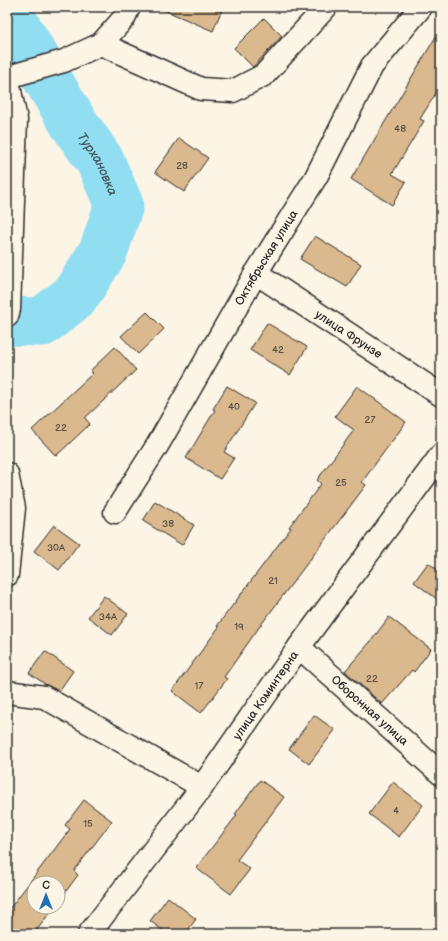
<svg xmlns="http://www.w3.org/2000/svg" width="448" height="941" font-family="'Balsamiq Sans',sans-serif">
  <style>
    .lines { fill: none; stroke-linecap: round; stroke-linejoin: round }
    .river { stroke: #91ddf1; stroke-width: 49 }
    .building { fill: #dbb98e; stroke: #2b2b2b }
    .minor-casing { stroke: #2b2b2b; stroke-width: 25 }
    .minor { stroke: #fcf5e5; stroke-width: 22 }
    .labels { text-anchor: middle; stroke-width: 3; stroke-linejoin: round; paint-order: stroke }
    .number-label { font-size: 10px; fill: #574e44 }
    .street-label { font-size: 12px; fill: #2b2b2b; stroke: #fcf5e5 }
    .water-label { font-size: 13px; font-style: italic; fill: #44585c; stroke: #fcf5e5 }
  </style>
  <rect width="100%" height="100%" fill="#fcf5e5"/>
  <filter id="ink" filterUnits="userSpaceOnUse"><feTurbulence type="fractalNoise" baseFrequency=".025" numOctaves="2"/><feDisplacementMap in="SourceGraphic" scale="8" xChannelSelector="R" yChannelSelector="G"/><feConvolveMatrix kernelMatrix="1 2 1 2 8 2 1 2 1" color-interpolation-filters="sRGB"/></filter>
  <g filter="url(#ink)">
    <g class="lines">
      <!-- river -->
      <path class="river" id="s1" d="M7,11L73,122L100,161L119,205L103,252L75,296L42,322L7,321"/>
    </g>
    <!-- building -->
    <g class="building">
      <path d="M157,7H223L213,31Z"/>
      <path d="M264,18L282,36L253,67L234,48Z"/>
      <path d="M441,28V85L420,119L424,121L392,174L406,182L392,205L351,179Z"/>
      <path d="M179,138L208,158L184,192L155,172Z"/>
      <path d="M315,236L361,264L347,287L300,259Z"/>
      <path d="M147,312L164,329L138,354L121,336Z"/>
      <path d="M267,323L307,347L290,375L250,350Z"/>
      <path d="M115,347L136,370L85,418L90,424L56,456L32,430L93,373L90,371Z"/>
      <path d="M227,386L255,403L224,452L234,458L220,479L186,458L215,410L213,409Z"/>
      <path d="M357,386L406,422L362,482L366,485L260,626L224,677L227,679L201,713L172,691L219,627L217,626L291,528L289,527L321,484L317,480L354,430L335,416Z"/>
      <path d="M155,501L194,525L182,545L143,521Z"/>
      <path d="M54,525L79,543L59,570L34,551Z"/>
      <path d="M428,563L441,572V602L414,582Z"/>
      <path d="M104,596L128,614L112,635L88,617Z"/>
      <path d="M389,617L431,649L414,672L412,670L382,704L345,671L371,641Z"/>
      <path d="M45,651L73,671L59,691L45,684L29,673Z"/>
      <path d="M314,715L335,730L309,764L289,749Z"/>
      <path d="M260,780L284,797L237,860L250,869L231,894L196,868L237,815L235,814Z"/>
      <path d="M393,782L423,805L399,837L369,814Z"/>
      <path d="M84,800L112,821L74,871L78,875L58,902V883H34V907H54L34,934H7V912L70,829L65,825Z"/>
      <path d="M168,897L196,919L185,934H168L150,921Z"/>
    </g>
    <g class="lines">
      <defs>
        <g id="minor">
          <path d="M101,44L201,89L233,91L264,75L326,7"/>
          <path d="M7,76L16,120L9,309L7,316"/>
          <path d="M8,77L64,61L101,44L124,18L129,7"/>
          <path id="s2" d="M256,273L441,395"/>
          <path d="M7,474L14,508L7,575"/>
          <path id="s3" d="M115,512L157,446L256,273L316,177L372,66L421,7"/>
          <path id="s4" d="M299,647L441,774"/>
          <path d="M7,692L44,697L202,787"/>
          <path id="s5" d="M89,934L202,787L299,647L441,455"/>
        </g>
      </defs>
      <!-- minor casing -->
      <use href="#minor" class="minor-casing"/>
      <!-- minor -->
      <use href="#minor" class="minor"/>
    </g>
  </g>
  <g class="labels">
    <!-- number labels -->
    <g class="number-label">
      <text x="400" y="132">48</text>
      <text x="182" y="169">28</text>
      <text x="278" y="353">42</text>
      <text x="234" y="410">40</text>
      <text x="370" y="423">27</text>
      <text x="61" y="431">22</text>
      <text x="341" y="486">25</text>
      <text x="168" y="527">38</text>
      <text x="56" y="551">30А</text>
      <text x="273" y="584">21</text>
      <text x="108" y="620">34А</text>
      <text x="239" y="630">19</text>
      <text x="372" y="682">22</text>
      <text x="199" y="689">17</text>
      <text x="396" y="814">4</text>
      <text x="88" y="827">15</text>
    </g>
    <!-- street labels -->
    <g class="street-label">
      <text dy="4" stroke="none"><textPath href="#s3" startOffset="296">Октябрьская улица</textPath></text>
      <text dy="4" stroke="none"><textPath href="#s2" startOffset="111">улица Фрунзе</textPath></text>
      <text dy="4" stroke="none"><textPath href="#s5" startOffset="297">улица Коминтерна</textPath></text>
      <text dy="4" stroke="none"><textPath href="#s4" startOffset="95">Оборонная улица</textPath></text>
    </g>
    <!-- water labels -->
    <g class="water-label">
      <text dy="5" stroke="none"><textPath href="#s1" startOffset="178">Турхановка</textPath></text>
    </g>
  </g>
  <!-- margin -->
  <rect width="448" height="941" fill="none" stroke="#fcf5e5" stroke-width="24"/>
  <rect x="12" y="12" width="424" height="917" fill="none" stroke="#2b2b2b" stroke-width="1.5" filter="url(#ink)"/>
  <!-- north arrow -->
  <g transform="translate(46 895)"><circle r="19" fill="#fcf5e5" stroke="#a8a49b"/>
  <path d="M0-3L7 15L0 10L-7 15Z" fill="#1f6fb2"/>
  <text y="-6" font-size="11" font-weight="bold" text-anchor="middle" fill="#2b2b2b">С</text>
  </g>
</svg>
